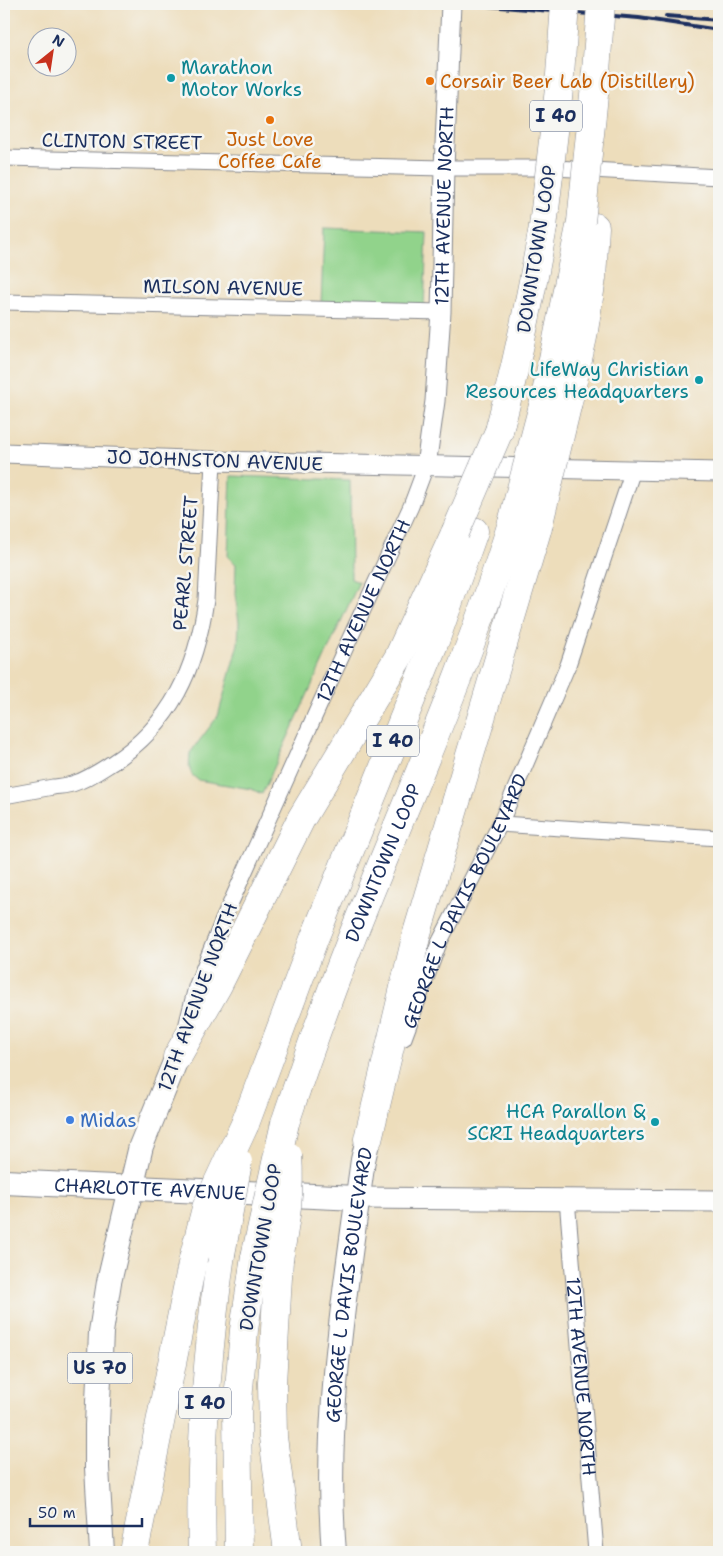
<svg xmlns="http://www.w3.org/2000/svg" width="723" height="1556" font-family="'Shantell Sans',sans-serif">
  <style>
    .green { fill: #91d38b; stroke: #568174 }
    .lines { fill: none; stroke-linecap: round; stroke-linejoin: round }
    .minor-casing { stroke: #84868c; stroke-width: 17 }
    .tertiary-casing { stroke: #84868c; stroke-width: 21 }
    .secondary-casing { stroke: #84868c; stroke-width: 23 }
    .primary-casing { stroke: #84868c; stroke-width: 26 }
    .motorway-casing { stroke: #84868c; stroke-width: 29 }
    .minor { stroke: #fff; stroke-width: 15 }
    .tertiary { stroke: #fff; stroke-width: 19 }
    .secondary { stroke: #fff; stroke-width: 21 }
    .primary { stroke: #fff; stroke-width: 24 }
    .motorway { stroke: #fff; stroke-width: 28 }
    .rail { stroke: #1b2f5e; stroke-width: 4 }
    .motorway-bridge-casing { stroke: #84868c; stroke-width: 29; stroke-linecap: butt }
    .motorway-bridge { stroke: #fff; stroke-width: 28 }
    .culture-dot { fill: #0f9aa8; stroke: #f6f6f2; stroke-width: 2 }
    .food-dot { fill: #e8710a; stroke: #f6f6f2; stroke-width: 2 }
    .shop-dot { fill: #3f7fe0; stroke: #f6f6f2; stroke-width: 2 }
    .labels { text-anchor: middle; stroke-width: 5; stroke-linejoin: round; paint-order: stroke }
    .shield { fill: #f6f6f2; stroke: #5d6b8a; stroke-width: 1 }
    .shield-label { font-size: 18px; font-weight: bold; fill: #1b2f5e }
    .culture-label { font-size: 19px; fill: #0d838f; stroke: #f6f6f2; text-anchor: end }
    .food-label { font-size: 19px; fill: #c56008; stroke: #f6f6f2; text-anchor: start }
    .street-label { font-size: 19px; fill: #1b2f5e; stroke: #f6f6f2 }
    .shop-label { font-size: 19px; fill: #366cbe; stroke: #f6f6f2; text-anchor: start }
  </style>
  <rect width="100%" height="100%" fill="#f6f6f2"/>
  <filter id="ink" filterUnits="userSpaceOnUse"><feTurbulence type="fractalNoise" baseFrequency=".02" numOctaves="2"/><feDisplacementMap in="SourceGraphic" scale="10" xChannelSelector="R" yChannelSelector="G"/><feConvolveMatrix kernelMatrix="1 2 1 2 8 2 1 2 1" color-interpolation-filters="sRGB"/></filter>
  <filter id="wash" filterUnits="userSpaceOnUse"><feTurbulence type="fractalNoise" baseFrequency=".0096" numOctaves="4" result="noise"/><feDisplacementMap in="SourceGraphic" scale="20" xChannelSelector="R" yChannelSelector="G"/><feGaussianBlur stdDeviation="1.12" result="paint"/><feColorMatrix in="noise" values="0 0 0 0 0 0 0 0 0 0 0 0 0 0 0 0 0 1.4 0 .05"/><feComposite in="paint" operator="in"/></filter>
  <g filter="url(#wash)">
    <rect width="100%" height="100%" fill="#edddbb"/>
    <!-- green -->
    <g class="green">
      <path d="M324,228L427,232L424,308L321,304Z"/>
      <path d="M231,476L350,480L351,579L359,582L262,794L251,789L198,780L192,775L189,767L190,753L218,716L238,644L239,622L235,594L236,564L228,557Z"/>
    </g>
  </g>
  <g filter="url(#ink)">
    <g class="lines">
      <defs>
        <g id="minor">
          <path d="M4,158L444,168H555L719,177"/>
          <path d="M4,302L441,312"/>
          <path d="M4,796C20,793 36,790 53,787C60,786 68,786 75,783C88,779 101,770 112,763C172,724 196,669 206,600L213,461"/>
          <path d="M500,824L719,838"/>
          <path id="s1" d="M187,1023L196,987L223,920L333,675L411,506L426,466"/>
          <path id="s2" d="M404,1038L439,943L500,824L568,665L633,470"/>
          <path id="s3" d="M567,1199L596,1552"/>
        </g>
        <g id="tertiary">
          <path d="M4,453L213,461L719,472"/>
          <path id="s4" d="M426,466L435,401L441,312L444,168L451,4"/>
        </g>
        <path id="secondary" d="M357,1198L719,1201"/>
        <g id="primary">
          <path id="s5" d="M4,1182L357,1198"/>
          <path d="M102,1552L97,1468V1425L101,1332L109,1282L141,1146L177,1057"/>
          <path id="s6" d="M334,1552C323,1421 345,1290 363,1160L368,1139"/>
        </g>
        <g id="motorway">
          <path d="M545,398L581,222"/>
          <path d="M568,402L583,337L592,278L595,227"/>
          <path d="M499,431C517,363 531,296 543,227"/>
          <path d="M177,1057L218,985L301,819L398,658L455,533"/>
          <path id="s7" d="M285,1123C310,1048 337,973 367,900C418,775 472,652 512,523"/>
          <path d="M245,1124L314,939L435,641L474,531"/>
          <path d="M368,1139L417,933L538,527"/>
          <path d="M279,1259L272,1383L273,1437L288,1552"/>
          <path d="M134,1552L193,1259"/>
          <path d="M202,1552C199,1453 207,1353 221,1254"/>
          <path d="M239,1552L237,1413L244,1330L255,1257"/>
        </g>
      </defs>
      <!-- minor casing -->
      <use href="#minor" class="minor-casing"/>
      <!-- tertiary casing -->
      <use href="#tertiary" class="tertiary-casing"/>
      <!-- secondary casing -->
      <use href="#secondary" class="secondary-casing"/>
      <!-- primary casing -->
      <use href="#primary" class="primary-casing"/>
      <!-- motorway casing -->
      <use href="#motorway" class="motorway-casing"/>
      <!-- minor -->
      <use href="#minor" class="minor"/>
      <!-- tertiary -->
      <use href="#tertiary" class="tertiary"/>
      <!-- secondary -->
      <use href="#secondary" class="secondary"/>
      <!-- primary -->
      <use href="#primary" class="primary"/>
      <!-- motorway -->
      <use href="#motorway" class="motorway"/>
      <!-- rail -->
      <g class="rail">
        <path d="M463,4L639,18L719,30"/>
        <path d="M666,16L719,20"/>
      </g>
      <defs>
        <g id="motorway-bridge">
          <path d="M581,222L595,85L601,4"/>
          <path d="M543,227L559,89L565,4"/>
          <path d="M512,523L545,398"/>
          <path d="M538,527L568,402"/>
          <path d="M455,533L499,431"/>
          <path d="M221,1254L238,1162"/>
          <path d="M255,1257L285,1123"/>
          <path d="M193,1259L206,1208L245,1124"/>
          <path d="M279,1259C285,1225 291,1191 288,1156"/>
        </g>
      </defs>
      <!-- motorway-bridge casing -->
      <use href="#motorway-bridge" class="motorway-bridge-casing"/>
      <!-- motorway-bridge -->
      <use href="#motorway-bridge" class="motorway-bridge"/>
    </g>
  </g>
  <!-- markers -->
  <g class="culture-dot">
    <circle cx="171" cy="78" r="5"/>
    <circle cx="699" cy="380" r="5"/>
    <circle cx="655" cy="1122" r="5"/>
  </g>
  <g class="food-dot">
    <circle cx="430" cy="81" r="5"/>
    <circle cx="270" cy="120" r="5"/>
  </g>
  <circle class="shop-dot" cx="70" cy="1120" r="5"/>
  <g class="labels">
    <!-- shield labels -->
    <g class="shield">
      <rect x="530" y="100.5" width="52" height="31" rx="4"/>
      <rect x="367" y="725.5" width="52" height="31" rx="4"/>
      <rect x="67.5" y="1352.5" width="65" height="31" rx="4"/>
      <rect x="179" y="1387.5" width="52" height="31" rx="4"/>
    </g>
    <g class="shield-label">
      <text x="556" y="122">I 40</text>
      <text x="393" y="747">I 40</text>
      <text x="100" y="1374">US 70</text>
      <text x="205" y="1409">I 40</text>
    </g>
    <!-- culture labels -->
    <g class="culture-label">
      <text x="181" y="74" text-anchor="start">Marathon<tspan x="181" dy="22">Motor Works</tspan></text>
      <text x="689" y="376">LifeWay Christian<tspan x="689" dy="22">Resources Headquarters</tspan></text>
      <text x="645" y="1118">HCA Parallon &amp;<tspan x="645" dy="22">SCRI Headquarters</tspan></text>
    </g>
    <!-- food labels -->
    <g class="food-label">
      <text x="440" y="88">Corsair Beer Lab (Distillery)</text>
      <text x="270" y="146" text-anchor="middle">Just Love<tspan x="270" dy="22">Coffee Cafe</tspan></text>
    </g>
    <!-- street labels -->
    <g class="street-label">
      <text transform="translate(122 141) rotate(1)" y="7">CLINTON STREET</text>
      <text dy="7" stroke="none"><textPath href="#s4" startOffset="261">12TH AVENUE NORTH</textPath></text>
      <text transform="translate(536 249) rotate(-81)" y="7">DOWNTOWN LOOP</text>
      <text transform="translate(223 287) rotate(1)" y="7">MILSON AVENUE</text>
      <text transform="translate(215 460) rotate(2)" y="7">JO JOHNSTON AVENUE</text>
      <text transform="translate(185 563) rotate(-85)" y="7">PEARL STREET</text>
      <text dy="7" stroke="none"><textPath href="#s1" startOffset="449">12TH AVENUE NORTH</textPath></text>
      <text dy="7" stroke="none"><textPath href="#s7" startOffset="278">DOWNTOWN LOOP</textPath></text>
      <text dy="7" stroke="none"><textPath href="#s2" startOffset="150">GEORGE L DAVIS BOULEVARD</textPath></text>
      <text transform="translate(197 997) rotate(-70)" y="7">12TH AVENUE NORTH</text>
      <text dy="7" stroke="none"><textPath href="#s5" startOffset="146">CHARLOTTE AVENUE</textPath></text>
      <text transform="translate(260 1247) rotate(-80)" y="7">DOWNTOWN LOOP</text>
      <text dy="7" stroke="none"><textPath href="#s6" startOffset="268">GEORGE L DAVIS BOULEVARD</textPath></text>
      <text dy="7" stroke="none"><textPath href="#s3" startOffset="178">12TH AVENUE NORTH</textPath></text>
    </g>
    <!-- shop labels -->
    <g class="shop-label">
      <text x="80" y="1127">Midas</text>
    </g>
  </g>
  <!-- margin -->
  <rect width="723" height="1556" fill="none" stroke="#f6f6f2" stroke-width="20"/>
  <!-- north arrow -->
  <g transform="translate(52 52) rotate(30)"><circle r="24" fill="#f6f6f2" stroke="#9ea6b7"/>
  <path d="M0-4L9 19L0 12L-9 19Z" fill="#c8321e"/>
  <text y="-8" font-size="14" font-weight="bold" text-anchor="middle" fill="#1b2f5e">N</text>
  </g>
  <!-- scale -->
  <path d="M30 1518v8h112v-8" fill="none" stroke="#1b2f5e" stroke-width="2.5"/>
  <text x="38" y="1518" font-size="15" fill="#1b2f5e" stroke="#f6f6f2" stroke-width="4" paint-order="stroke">50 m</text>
</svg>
